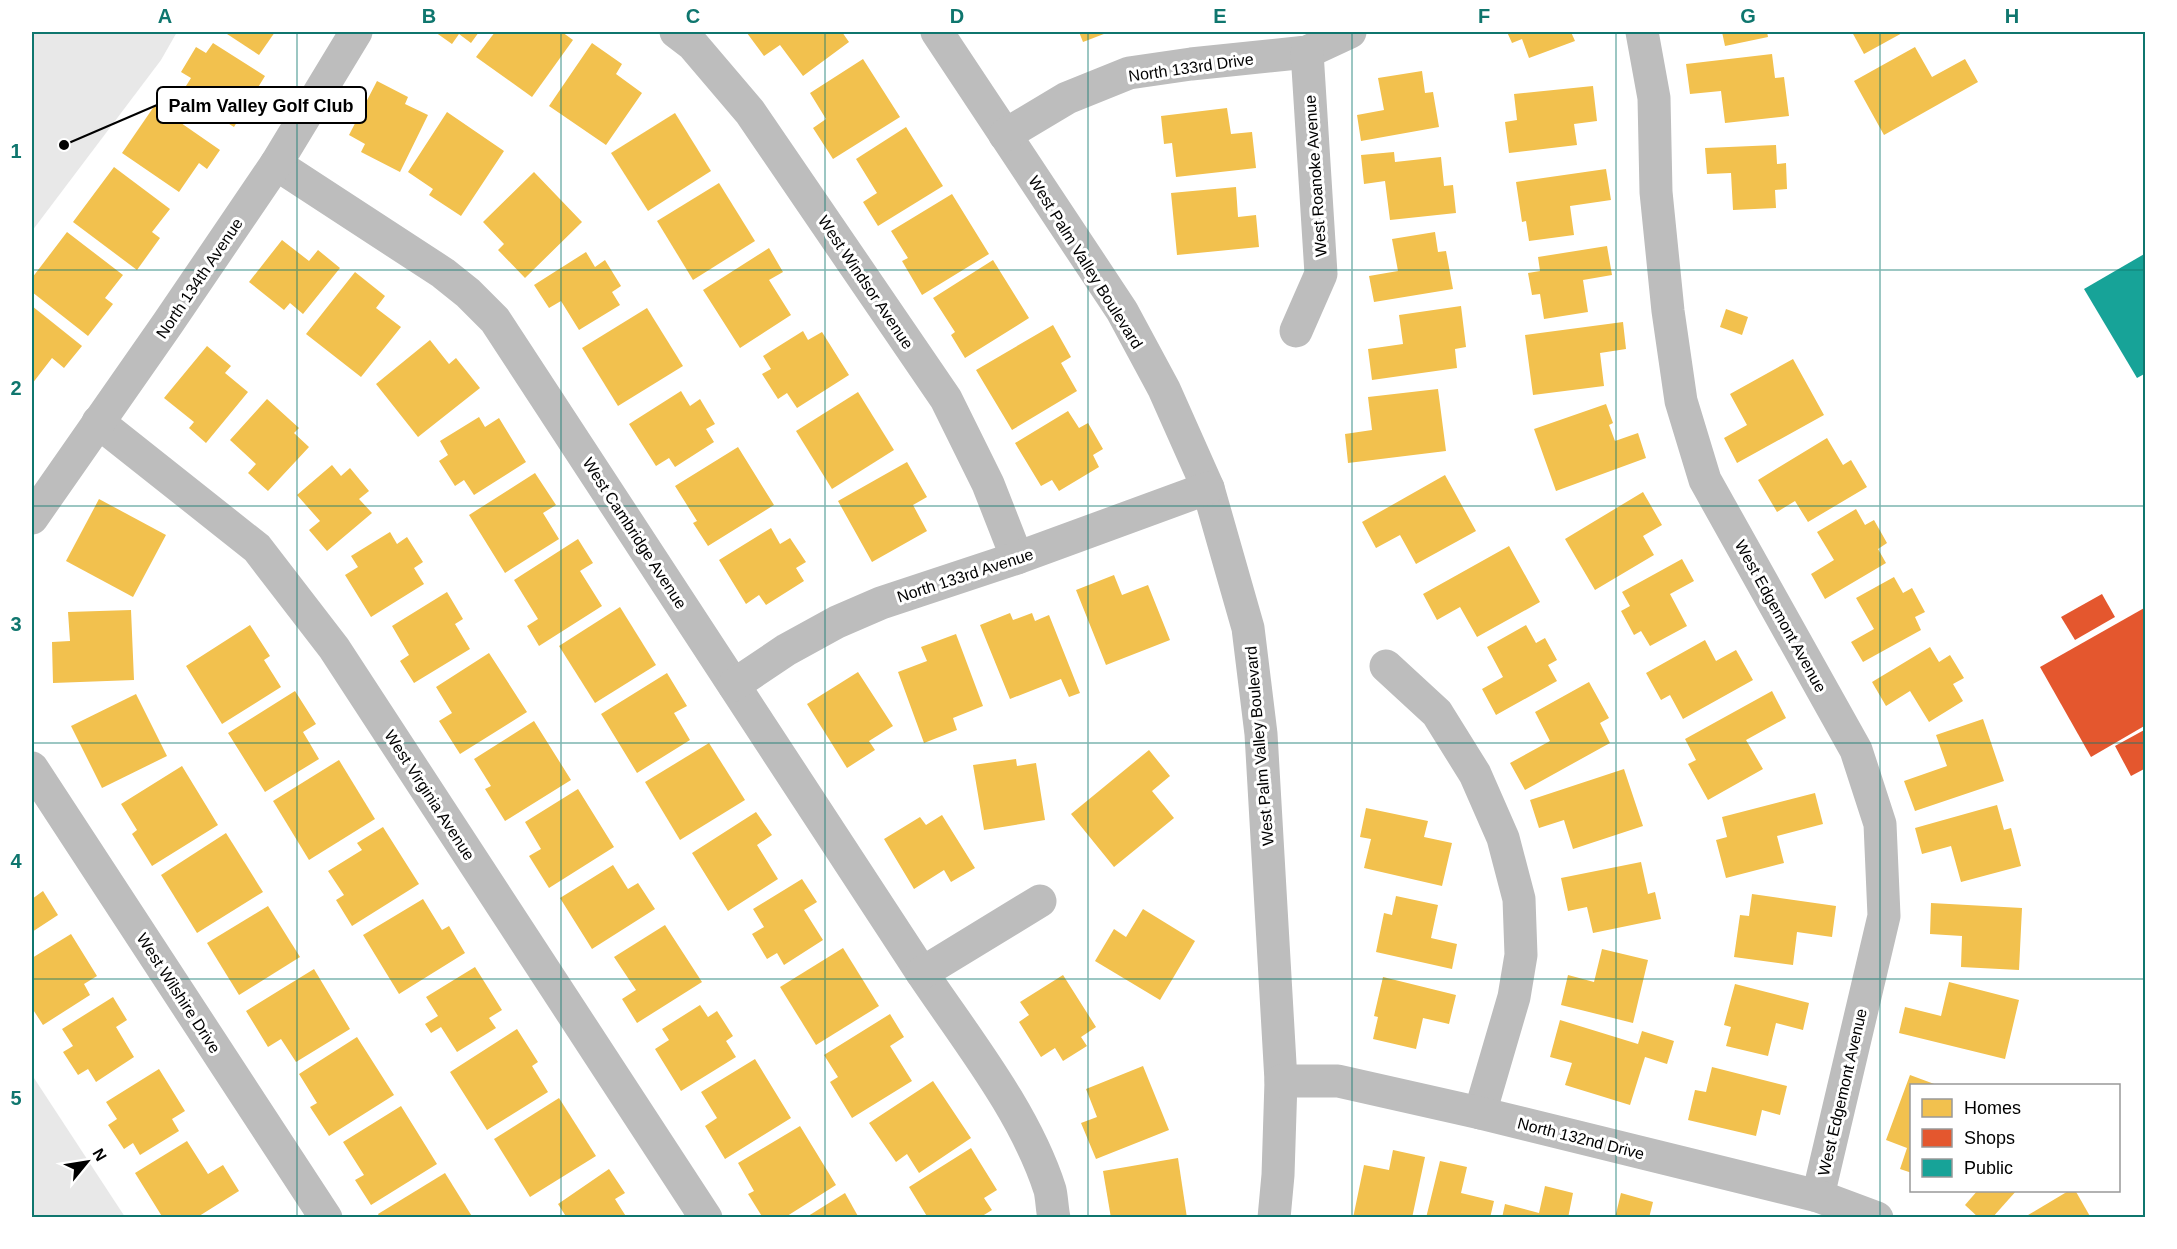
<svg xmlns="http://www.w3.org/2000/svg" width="2177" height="1249" font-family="Helvetica,sans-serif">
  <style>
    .green { fill: #e8e8e8 }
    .homes { fill: #f2c14e }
    .shops { fill: #e4572e }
    .public { fill: #17a398 }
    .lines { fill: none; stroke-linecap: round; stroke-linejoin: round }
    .minor { stroke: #bdbdbd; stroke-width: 33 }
    .grid { fill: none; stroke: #0f766e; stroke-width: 1.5; stroke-opacity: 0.55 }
    .labels { text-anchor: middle; stroke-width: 6; stroke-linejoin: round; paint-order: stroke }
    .street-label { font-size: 16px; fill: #000; stroke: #fff }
    .leader { fill: none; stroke: #000; stroke-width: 2 }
    .callout-dot { fill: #000; stroke: #fff; stroke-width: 2 }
    .callout { fill: #fff; stroke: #000; stroke-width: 2 }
    .callout-label { font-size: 18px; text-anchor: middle; font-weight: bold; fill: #000 }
    .neatline { fill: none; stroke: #0f766e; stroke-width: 2 }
    .grid-label { font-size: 20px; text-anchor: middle; font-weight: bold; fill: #0f766e }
  </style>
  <rect width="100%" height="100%" fill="#fff"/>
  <!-- green -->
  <g class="green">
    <path d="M32,32H177L161,60L32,231Z"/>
    <path d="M32,1075L125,1217H32Z"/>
  </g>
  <!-- homes -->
  <g class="homes">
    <path d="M224,32H275L259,55Z"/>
    <path d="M435,32H479L471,43L459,34L452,44Z"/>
    <path d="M495,32H562L573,40L532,97L476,57Z"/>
    <path d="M748,32H842L849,42L803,76L780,45L764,56L747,33Z"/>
    <path d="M1079,32H1109L1083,42Z"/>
    <path d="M1507,32H1571L1575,41L1529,58L1522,39L1512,43Z"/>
    <path d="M1722,32H1767L1768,37L1725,46Z"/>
    <path d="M1852,32H1904L1864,54Z"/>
    <path d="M213,43L265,76L234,127L181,94L191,78L181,72L196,47L206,53Z"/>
    <path d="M592,43L622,64L616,74L642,93L606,145L549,106Z"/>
    <path d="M1915,47L1932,77L1965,59L1978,82L1884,135L1854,81Z"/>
    <path d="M1772,54L1775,78L1784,77L1789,116L1725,123L1721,91L1690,94L1686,64Z"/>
    <path d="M863,59L900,117L833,159L813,128L826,119L810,93Z"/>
    <path d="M1422,71L1425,93L1433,92L1439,127L1361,141L1357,115L1384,110L1378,78Z"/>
    <path d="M377,81L408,97L405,104L428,115L400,172L361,152L365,144L349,135Z"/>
    <path d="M1593,86L1597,121L1574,124L1577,145L1509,153L1505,122L1517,120L1514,94Z"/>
    <path d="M155,105L220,150L207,169L199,163L179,192L122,153Z"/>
    <path d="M1227,108L1231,134L1252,132L1256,168L1176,177L1172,143L1164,144L1161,116Z"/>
    <path d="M447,112L504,151L461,216L429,195L433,189L408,172Z"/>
    <path d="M675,113L711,171L648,211L611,153Z"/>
    <path d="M906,127L943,186L878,226L863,202L877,193L856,159Z"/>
    <path d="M1776,145L1777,164L1786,163L1787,189L1775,190L1776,208L1733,210L1731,173L1707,174L1705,148Z"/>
    <path d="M1394,152L1395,162L1441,157L1444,186L1453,185L1456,213L1390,220L1385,181L1364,184L1361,155Z"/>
    <path d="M114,167L170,209L152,232L160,238L137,270L73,222Z"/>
    <path d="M1606,169L1611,200L1570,206L1574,235L1529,241L1526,221L1522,222L1516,182Z"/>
    <path d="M534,172L582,222L525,278L498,250L504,244L483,222Z"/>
    <path d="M719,183L755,241L693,280L657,221Z"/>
    <path d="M1236,187L1238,217L1256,215L1259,247L1177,255L1171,193Z"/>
    <path d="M952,194L989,254L922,295L902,261L908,258L891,231Z"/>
    <path d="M67,232L123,275L105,298L113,304L88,336L32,292V278Z"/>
    <path d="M1435,232L1438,252L1446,251L1453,289L1374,302L1369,276L1398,271L1392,239Z"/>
    <path d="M282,240L309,261L318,250L340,268L303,314L290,303L284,310L249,282Z"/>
    <path d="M1607,246L1612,275L1583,280L1588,312L1544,319L1540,294L1532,295L1528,273L1540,271L1538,257Z"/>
    <path d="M769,248L783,272L769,280L791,315L740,348L703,290Z"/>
    <path d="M586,252L595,267L605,260L621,286L612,292L620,305L579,330L561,301L549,308L534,285Z"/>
    <path d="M993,260L1029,318L965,358L951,335L955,332L933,298Z"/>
    <path d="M355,272L385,296L376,308L401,327L361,377L306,334Z"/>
    <path d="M32,306L82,346L64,368L52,358L32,384Z"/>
    <path d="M1461,306L1466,347L1455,349L1457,368L1372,380L1368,349L1403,344L1399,315Z"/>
    <path d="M647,308L683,366L618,406L582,348Z"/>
    <path d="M1726,309L1748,317L1742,335L1720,327Z"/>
    <path d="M1623,322L1626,349L1600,353L1604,386L1533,395L1525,335Z"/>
    <path d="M1053,325L1071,357L1061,363L1077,391L1012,430L976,370Z"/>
    <path d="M803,331L808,340L822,332L849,375L797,408L787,393L778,399L762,374L771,369L763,356Z"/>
    <path d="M430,340L449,364L456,358L480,388L418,437L376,384Z"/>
    <path d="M207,346L231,366L225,373L248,392L206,443L189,428L194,422L164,398Z"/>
    <path d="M1793,359L1824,415L1737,463L1724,438L1747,425L1730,394Z"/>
    <path d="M1438,389L1446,451L1348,463L1345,434L1372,430L1368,397Z"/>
    <path d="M681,391L690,406L700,399L715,424L706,429L714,442L675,467L669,458L656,466L629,424Z"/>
    <path d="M858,392L894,450L832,489L796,431Z"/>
    <path d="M267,399L299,428L294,433L309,447L268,491L248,473L256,464L230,440Z"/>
    <path d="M1606,404L1613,423L1609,425L1615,441L1638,433L1646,458L1556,491L1534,429Z"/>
    <path d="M1068,411L1079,428L1088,423L1103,449L1093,455L1099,467L1059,491L1052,480L1041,486L1015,443Z"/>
    <path d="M479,417L485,427L499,418L526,462L474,495L464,480L455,486L439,461L448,455L440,441Z"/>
    <path d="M1827,438L1843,465L1851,460L1867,487L1808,522L1795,501L1777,512L1758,480Z"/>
    <path d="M738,447L774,505L708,546L693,523L697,521L675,486Z"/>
    <path d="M907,462L927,497L913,505L927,531L872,562L838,501Z"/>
    <path d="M332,465L341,476L350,468L369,491L359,499L372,513L327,551L309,530L320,521L297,495Z"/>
    <path d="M535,473L556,505L543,513L559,539L505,573L469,515Z"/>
    <path d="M1445,475L1476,531L1416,564L1400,535L1376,548L1362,522Z"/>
    <path d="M1643,492L1662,525L1643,536L1654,555L1595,590L1565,539Z"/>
    <path d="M99,499L166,535L133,597L66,561Z"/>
    <path d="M1856,509L1865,525L1874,520L1887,543L1878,549L1886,563L1825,599L1811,574L1834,560L1817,532Z"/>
    <path d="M771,528L780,544L790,538L806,562L796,568L804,581L766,605L759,595L746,604L719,560Z"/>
    <path d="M390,532L397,544L407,537L423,562L414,568L424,584L371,617L345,575L358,567L351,556Z"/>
    <path d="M578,539L593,563L580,571L602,606L539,646L527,626L538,619L514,580Z"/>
    <path d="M1509,546L1540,602L1477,637L1460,607L1437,620L1423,594Z"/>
    <path d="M1682,559L1694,581L1670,594L1687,626L1650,646L1641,631L1634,635L1621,611L1630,606L1622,592Z"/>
    <path d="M1114,575L1122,595L1148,585L1170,640L1106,665L1076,590Z"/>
    <path d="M1894,577L1903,593L1912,588L1925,612L1915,617L1921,630L1863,662L1851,642L1874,629L1856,598Z"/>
    <path d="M447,592L463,619L455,624L470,649L414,683L400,661L409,655L392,626Z"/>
    <path d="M620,607L656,665L595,703L559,646Z"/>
    <path d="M131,610L134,680L53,683L52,642L70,641L68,612Z"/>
    <path d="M1010,613L1013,620L1032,613L1035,621L1049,615L1080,693L1069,697L1061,679L1010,699L980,625Z"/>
    <path d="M250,625L270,656L264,660L281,687L222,724L186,666Z"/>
    <path d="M1526,625L1536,643L1545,638L1557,660L1548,665L1557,681L1496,715L1482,689L1503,677L1487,647Z"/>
    <path d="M956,634L983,706L953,718L957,730L924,743L898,672L927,661L921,647Z"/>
    <path d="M1705,640L1716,661L1736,650L1753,680L1683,719L1670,695L1661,700L1646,673Z"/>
    <path d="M1930,647L1939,662L1950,655L1964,678L1953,684L1963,701L1929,722L1910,691L1886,706L1872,682Z"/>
    <path d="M489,653L527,712L460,754L439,721L452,713L436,687Z"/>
    <path d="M858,672L893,726L869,741L875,750L847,768L807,704Z"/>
    <path d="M667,673L687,706L674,713L690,740L637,773L601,714Z"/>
    <path d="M1589,682L1609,718L1600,723L1610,743L1525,790L1510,763L1550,741L1535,712Z"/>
    <path d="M295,691L316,724L303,732L319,759L265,792L228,733Z"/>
    <path d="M1772,691L1786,718L1746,740L1763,769L1708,800L1688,764L1696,760L1685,739Z"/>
    <path d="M136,694L167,756L102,788L71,726Z"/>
    <path d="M1983,719L2004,781L1915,811L1904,781L1947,766L1936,735Z"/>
    <path d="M534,721L571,780L505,821L485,789L491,786L474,759Z"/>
    <path d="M709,743L745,800L680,840L645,782Z"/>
    <path d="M1149,750L1170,776L1152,791L1174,818L1114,867L1071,814Z"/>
    <path d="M1016,759L1017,766L1036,763L1045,820L984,830L973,765Z"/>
    <path d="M339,760L375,819L309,860L273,801Z"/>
    <path d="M182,766L218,825L152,866L132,834L137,830L121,804Z"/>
    <path d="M1624,769L1643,826L1573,849L1564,820L1539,828L1530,800Z"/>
    <path d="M578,789L614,847L549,888L529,856L541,849L525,822Z"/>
    <path d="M1815,793L1823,824L1777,836L1784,863L1726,878L1716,840L1727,837L1722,817Z"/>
    <path d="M1997,805L2004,830L2011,828L2021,866L1961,882L1951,846L1922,854L1915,828Z"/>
    <path d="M1366,808L1428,821L1424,837L1452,843L1442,886L1364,868L1371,839L1360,837Z"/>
    <path d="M756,812L772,835L757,845L778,879L728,911L692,853Z"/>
    <path d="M942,815L975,868L951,882L944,870L914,889L884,839L920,817L926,825Z"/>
    <path d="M383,827L419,884L352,926L336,900L344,895L328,871L362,850L357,843Z"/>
    <path d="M226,833L263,892L197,933L161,875Z"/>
    <path d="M1641,862L1648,894L1655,892L1661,919L1593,933L1587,907L1568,911L1561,878Z"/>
    <path d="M613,865L628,889L638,883L655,909L592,949L560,898Z"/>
    <path d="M802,879L817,902L804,910L823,940L784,965L777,953L767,959L752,934L764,927L753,909Z"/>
    <path d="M43,891L58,915L32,932V899Z"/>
    <path d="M1752,894L1836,906L1832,937L1797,932L1793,965L1734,957L1740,915L1749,916Z"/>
    <path d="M1396,896L1438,905L1431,938L1457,944L1452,969L1376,952L1384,913L1392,915Z"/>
    <path d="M423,899L442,930L449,926L465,953L399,994L363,935Z"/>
    <path d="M1931,903L2022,908L2019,970L1961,967L1962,936L1930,934Z"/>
    <path d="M268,906L300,957L239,995L207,943Z"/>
    <path d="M1143,909L1195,941L1160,1000L1095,961L1114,929L1126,937Z"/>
    <path d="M665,925L702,982L637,1023L622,999L636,990L614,957Z"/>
    <path d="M71,934L97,976L84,984L90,995L43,1025L32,1008V958Z"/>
    <path d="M843,948L879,1006L816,1045L780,987Z"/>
    <path d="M1602,949L1648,960L1633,1023L1561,1005L1568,975L1594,982Z"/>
    <path d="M475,967L502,1010L489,1018L496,1028L457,1052L441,1027L431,1033L425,1024L438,1016L426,997Z"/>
    <path d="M314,969L350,1029L296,1062L281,1039L268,1047L246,1011Z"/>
    <path d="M1063,975L1096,1027L1081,1037L1087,1046L1063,1061L1055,1048L1041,1057L1019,1022L1029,1015L1020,1002Z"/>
    <path d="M1383,977L1456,995L1449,1024L1423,1018L1416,1049L1373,1039L1378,1017L1374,1016Z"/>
    <path d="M1949,982L2019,1000L2005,1059L1899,1033L1905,1007L1941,1016Z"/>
    <path d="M1735,984L1809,1003L1803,1030L1776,1023L1768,1056L1726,1046L1731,1027L1724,1025Z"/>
    <path d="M113,997L127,1020L116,1027L134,1057L96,1082L88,1069L78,1075L63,1052L73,1046L62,1029Z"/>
    <path d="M700,1005L708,1017L717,1011L733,1036L726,1041L736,1057L681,1091L655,1049L669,1040L662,1029Z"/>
    <path d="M890,1014L904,1037L890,1046L912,1081L852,1118L830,1082L838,1077L824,1055Z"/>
    <path d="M1560,1020L1638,1044L1642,1031L1674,1041L1667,1064L1645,1057L1630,1105L1565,1085L1572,1063L1550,1057Z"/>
    <path d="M517,1029L538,1062L532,1066L548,1092L487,1130L450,1072Z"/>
    <path d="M357,1037L394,1095L329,1136L310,1107L317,1103L299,1074Z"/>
    <path d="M755,1059L791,1118L725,1159L705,1126L717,1118L701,1092Z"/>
    <path d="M1143,1066L1169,1130L1096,1159L1081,1123L1097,1117L1086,1089Z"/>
    <path d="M1712,1067L1787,1086L1780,1115L1762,1110L1756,1136L1688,1120L1695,1090L1706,1092Z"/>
    <path d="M159,1069L185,1111L172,1119L179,1131L140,1155L133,1143L124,1149L108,1125L117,1119L106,1102Z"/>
    <path d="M1910,1075L1937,1085L1912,1086V1173L1900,1169L1907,1148L1886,1140Z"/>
    <path d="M933,1081L971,1138L919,1173L907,1154L896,1162L869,1123Z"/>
    <path d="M559,1098L596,1156L530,1197L494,1139Z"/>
    <path d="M401,1106L437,1164L371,1205L355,1180L364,1175L343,1142Z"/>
    <path d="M800,1126L836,1185L784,1218H763L748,1194L754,1191L738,1163Z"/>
    <path d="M187,1141L208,1174L223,1165L239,1191L196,1218H163L135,1173Z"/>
    <path d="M971,1148L997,1190L984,1198L992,1210L979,1218H928L909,1187Z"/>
    <path d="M1393,1150L1425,1157L1412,1218H1353L1364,1165L1389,1170Z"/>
    <path d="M1178,1158L1187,1218H1111L1103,1171Z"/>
    <path d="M1440,1161L1467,1167L1461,1193L1494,1201L1490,1218H1426Z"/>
    <path d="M609,1169L625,1193L615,1199L627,1218H567L558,1204Z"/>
    <path d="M445,1173L473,1218H380L378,1214Z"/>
    <path d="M1545,1186L1573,1193L1568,1218H1502L1505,1204L1539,1213Z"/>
    <path d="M1978,1190H2017L1992,1218H1979L1965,1205Z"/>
    <path d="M2070,1190H2075L2091,1218H2023Z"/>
    <path d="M845,1193L859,1218H805Z"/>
    <path d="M1621,1193L1653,1202L1649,1218H1615Z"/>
  </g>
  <!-- shops -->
  <g class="shops">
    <path d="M2102,594L2115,617L2075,640L2061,617Z"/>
    <path d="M2146,607V725L2091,757L2040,667Z"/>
    <path d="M2146,729V768L2131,776L2115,746Z"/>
  </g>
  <!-- public -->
  <path class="public" d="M2146,253V373L2137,378L2084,289Z"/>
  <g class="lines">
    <!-- minor -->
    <g class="minor">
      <path d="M676,32L693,45L750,112L946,399L988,484L1017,558"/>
      <path d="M937,32L1122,311L1164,389L1208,488L1248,628L1261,734L1281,1081L1278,1175L1274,1218"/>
      <path d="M1642,32L1654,98L1656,192L1668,311L1681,401L1705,480L1856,750L1880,824L1884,916L1818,1196"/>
      <path d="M1005,135L1067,98L1129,73L1191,64L1307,52L1350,32"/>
      <path d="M276,164L443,273L468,293L495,320L922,973C967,1040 1025,1112 1050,1190C1052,1199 1052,1209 1054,1218"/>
      <path d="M1296,331L1321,274L1307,52"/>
      <path d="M98,422L257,548L334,648L706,1218"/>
      <path d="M32,518L168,323L276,164L356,32"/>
      <path d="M1386,666L1437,713L1475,774L1503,838L1519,899L1521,955L1514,997L1480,1113"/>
      <path d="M734,685L786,650L837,622L881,603L1017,558L1208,488"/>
      <path d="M32,768L326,1218"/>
      <path d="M922,973L1040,901"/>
      <path d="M1281,1081H1338L1480,1113L1818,1196L1877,1218"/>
    </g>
  </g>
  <!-- grid -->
  <path class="grid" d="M297,32V1218M561,32V1218M825,32V1218M1088,32V1218M1352,32V1218M1616,32V1218M1880,32V1218M32,270H2146M32,506H2146M32,743H2146M32,979H2146"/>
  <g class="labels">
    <!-- street labels -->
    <g class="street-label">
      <text transform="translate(1191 67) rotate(-8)" y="6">North 133rd Drive</text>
      <text transform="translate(1315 176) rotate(-94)" y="6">West Roanoke Avenue</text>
      <text transform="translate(1086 262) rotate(58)" y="6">West Palm Valley Boulevard</text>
      <text transform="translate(199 278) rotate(-56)" y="6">North 134th Avenue</text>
      <text transform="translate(866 282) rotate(56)" y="6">West Windsor Avenue</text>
      <text transform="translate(635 533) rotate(57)" y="6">West Cambridge Avenue</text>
      <text transform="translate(965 575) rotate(-18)" y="6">North 133rd Avenue</text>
      <text transform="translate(1781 616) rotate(61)" y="6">West Edgemont Avenue</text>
      <text transform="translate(1259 746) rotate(-95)" y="6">West Palm Valley Boulevard</text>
      <text transform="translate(430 795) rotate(57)" y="6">West Virginia Avenue</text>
      <text transform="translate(179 993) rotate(57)" y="6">West Wilshire Drive</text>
      <text transform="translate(1842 1092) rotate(-77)" y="6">West Edgemont Avenue</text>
      <text transform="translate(1581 1138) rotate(14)" y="6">North 132nd Drive</text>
    </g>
  </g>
  <!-- callouts -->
  <path class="leader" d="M64 145L157 105"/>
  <circle class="callout-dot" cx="64" cy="145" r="6"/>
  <rect class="callout" x="157" y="87" width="209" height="36" rx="6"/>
  <g class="callout-label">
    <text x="261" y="112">Palm Valley Golf Club</text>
  </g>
  <!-- border -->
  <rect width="2177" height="1249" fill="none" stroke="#ffffff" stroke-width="66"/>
  <!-- legend -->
  <rect x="1910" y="1084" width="210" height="108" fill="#ffffff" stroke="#999999" stroke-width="1.5"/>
  <rect x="1922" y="1099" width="30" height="18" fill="#f2c14e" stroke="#999999" stroke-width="1.5"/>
  <text x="1964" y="1114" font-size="18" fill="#000000">Homes</text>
  <rect x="1922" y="1129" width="30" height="18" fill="#e4572e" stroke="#999999" stroke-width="1.5"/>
  <text x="1964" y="1144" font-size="18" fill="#000000">Shops</text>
  <rect x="1922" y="1159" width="30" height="18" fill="#17a398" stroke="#999999" stroke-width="1.5"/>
  <text x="1964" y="1174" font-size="18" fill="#000000">Public</text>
  <!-- north arrow -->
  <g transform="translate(87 1162) rotate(60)" stroke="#ffffff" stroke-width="4.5" paint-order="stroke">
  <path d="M0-4.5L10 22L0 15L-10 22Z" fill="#000000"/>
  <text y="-9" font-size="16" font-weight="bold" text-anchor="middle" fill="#000000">N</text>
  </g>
  <rect x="33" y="33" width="2111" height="1183" class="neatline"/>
  <g class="grid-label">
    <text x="165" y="23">A</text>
    <text x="429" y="23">B</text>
    <text x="693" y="23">C</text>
    <text x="957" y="23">D</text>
    <text x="1220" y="23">E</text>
    <text x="1484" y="23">F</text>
    <text x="1748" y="23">G</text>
    <text x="2012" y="23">H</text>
    <text x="16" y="158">1</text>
    <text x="16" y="395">2</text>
    <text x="16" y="631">3</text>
    <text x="16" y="868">4</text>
    <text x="16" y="1105">5</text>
  </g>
</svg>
